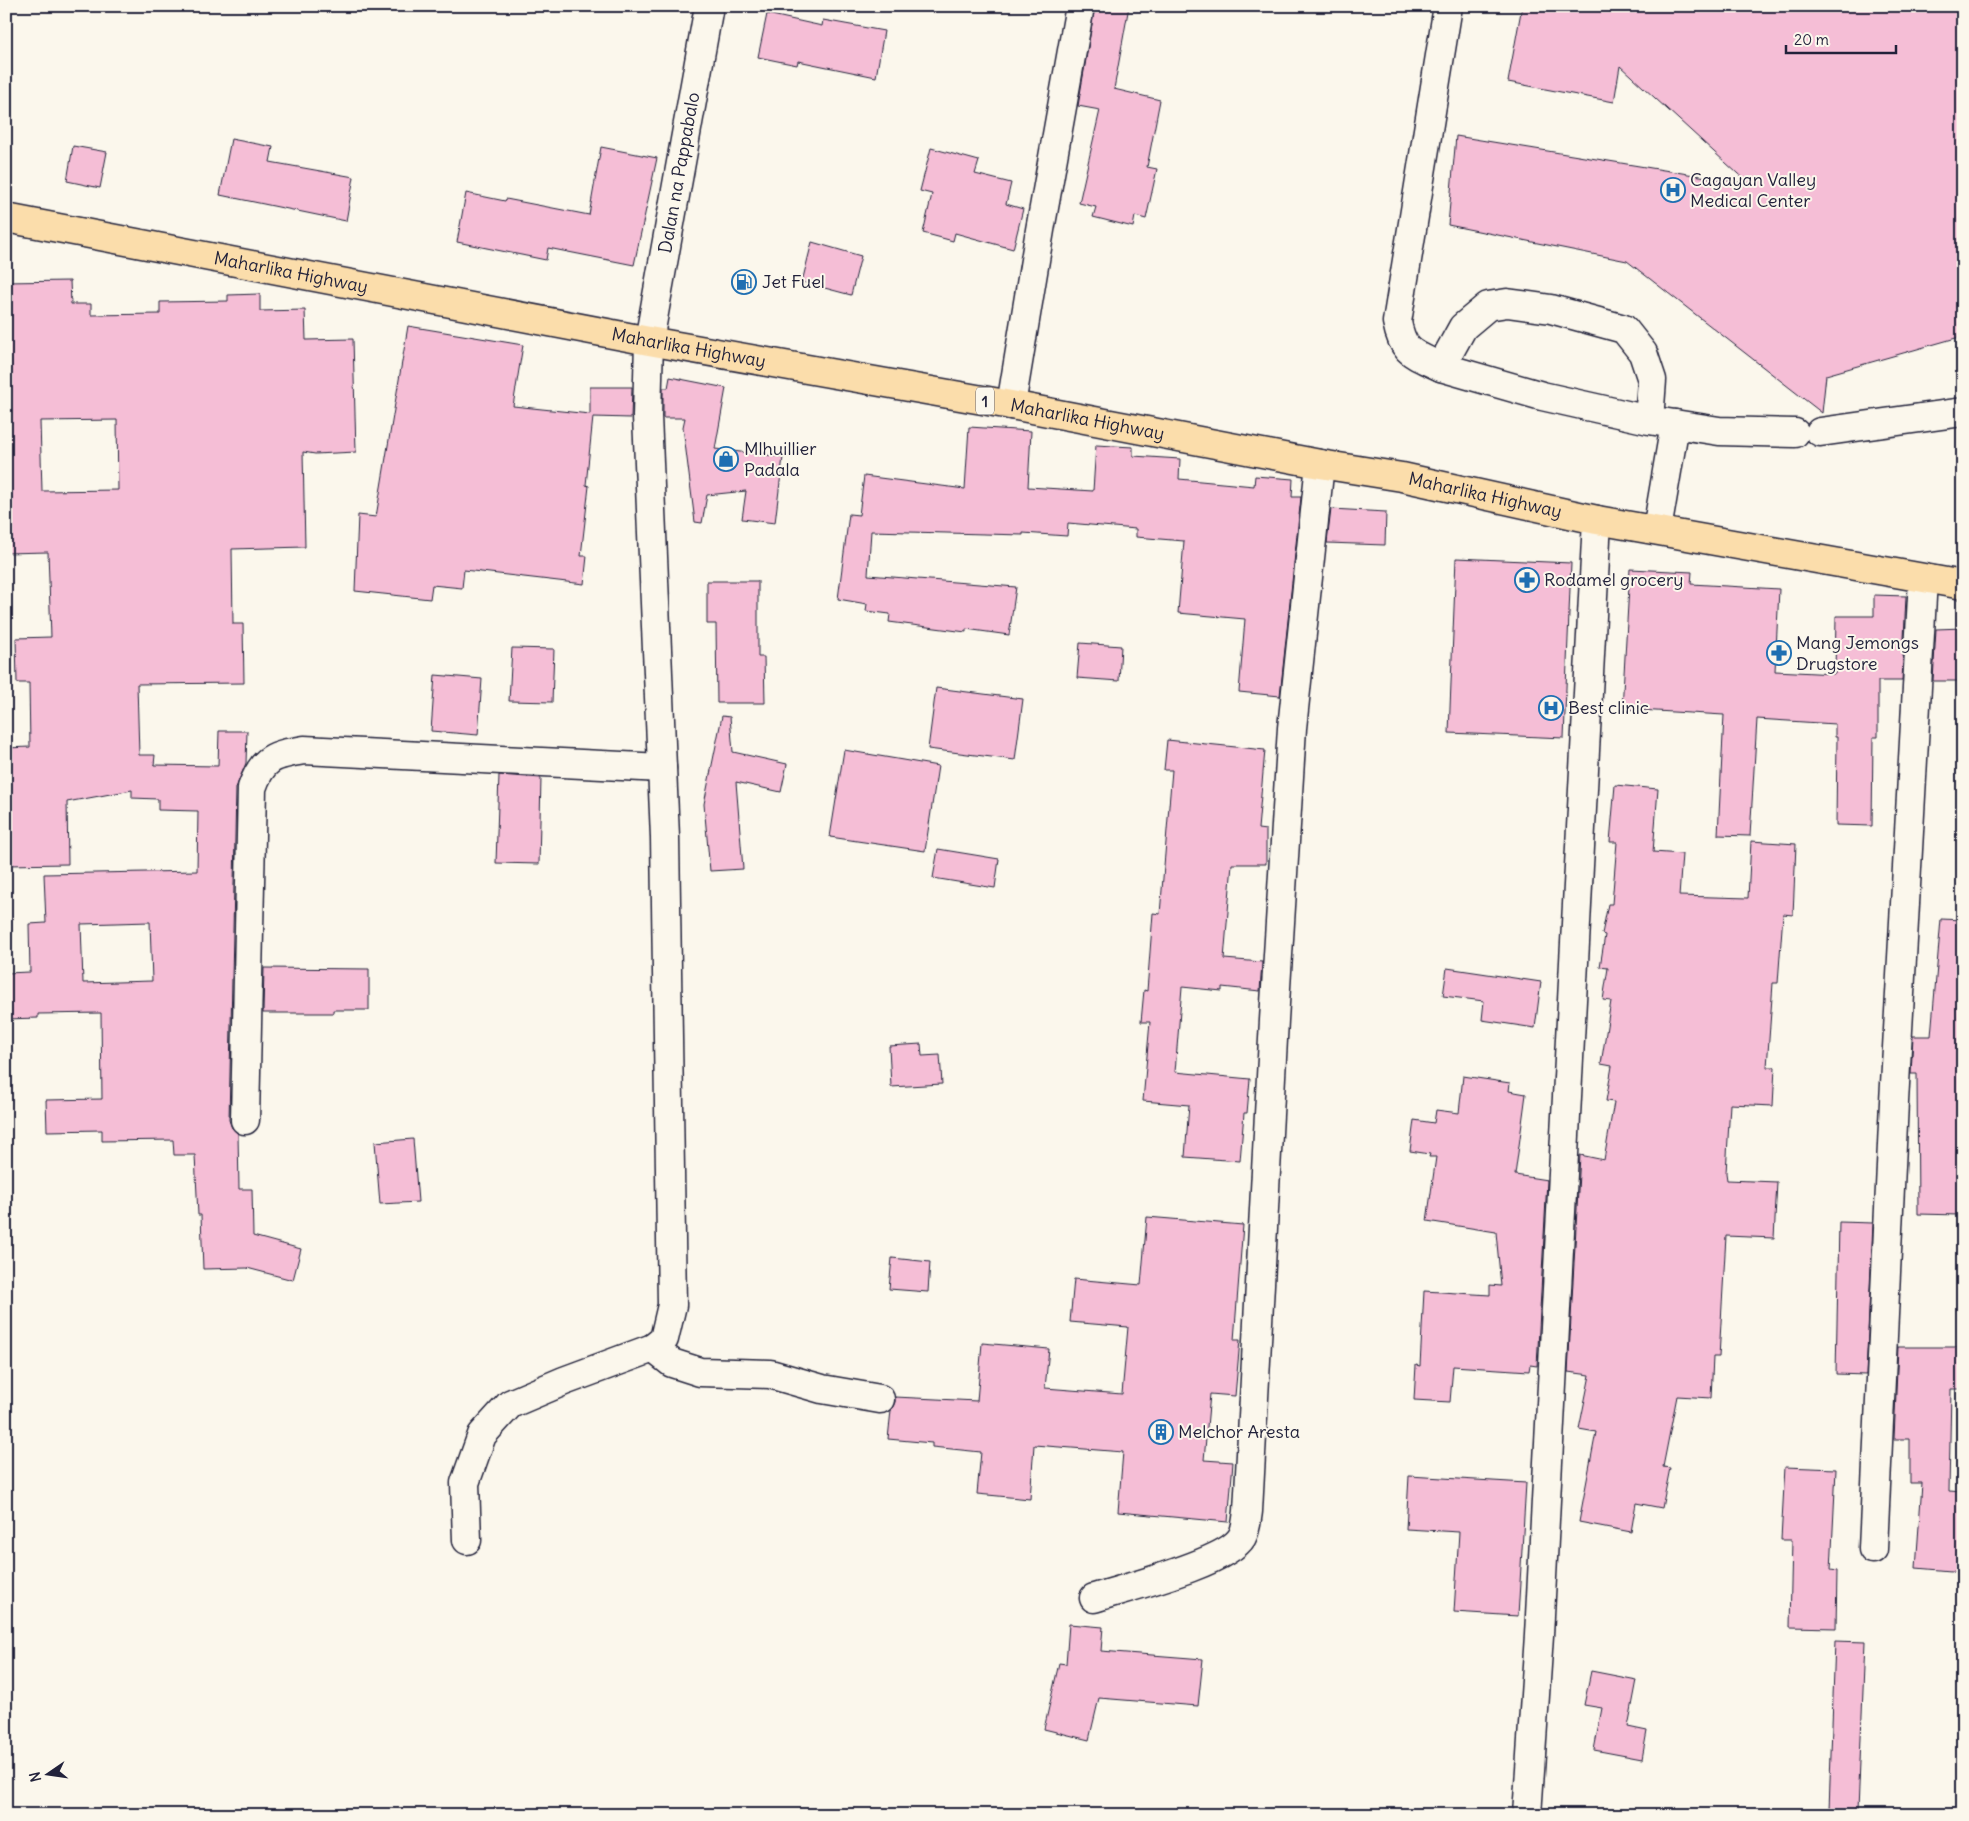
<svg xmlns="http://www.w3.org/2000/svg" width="1969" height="1821" font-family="Delius,sans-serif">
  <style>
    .building { fill: #f5bed6; stroke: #22223b; fill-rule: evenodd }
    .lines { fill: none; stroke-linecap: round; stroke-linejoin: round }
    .minor-casing { stroke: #22223b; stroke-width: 31 }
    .highway-casing { stroke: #22223b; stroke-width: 31 }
    .minor { stroke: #fbf7ec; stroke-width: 28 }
    .highway { stroke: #fbddab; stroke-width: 28 }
    .labels { text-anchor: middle; stroke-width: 4; stroke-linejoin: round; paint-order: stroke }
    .shield { fill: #fbf7ec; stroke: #636270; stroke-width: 1 }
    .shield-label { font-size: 16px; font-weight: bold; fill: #22223b }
    .street-label { font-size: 18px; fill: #22223b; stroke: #fbf7ec }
    .poi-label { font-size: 18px; fill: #22223b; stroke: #fbf7ec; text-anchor: start }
  </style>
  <rect width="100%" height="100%" fill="#fbf7ec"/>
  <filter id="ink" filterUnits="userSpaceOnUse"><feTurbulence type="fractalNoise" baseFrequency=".02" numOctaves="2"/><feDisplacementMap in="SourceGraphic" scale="10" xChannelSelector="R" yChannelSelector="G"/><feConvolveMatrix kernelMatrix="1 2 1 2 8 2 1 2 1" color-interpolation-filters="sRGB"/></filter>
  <g filter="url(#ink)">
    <!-- building -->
    <g class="building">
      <path d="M1095,6H1129L1114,89L1160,100L1147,167L1157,169L1146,219L1135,216L1133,227L1093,217L1096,207L1079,203L1100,110L1078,106Z"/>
      <path d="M1522,6H1963V336L1826,375L1822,413L1627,261L1448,225L1456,136L1749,184L1620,66L1614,102L1508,82Z"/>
      <path d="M767,14L822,26L823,20L884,31L876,77L798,61L797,65L758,57Z"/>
      <path d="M231,139L273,147L270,162L354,177L346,221L220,195Z"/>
      <path d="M73,146L107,152L100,188L67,181Z"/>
      <path d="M601,147L657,158L634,265L548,248L546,260L457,242L466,193L505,201L506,199L589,215Z"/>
      <path d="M931,148L979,161L975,174L1011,183L1006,204L1023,209L1013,249L955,233L953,241L923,233L932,194L920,191Z"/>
      <path d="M812,242L861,256L851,295L802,282Z"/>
      <path d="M70,281L71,304H91V315L160,314V302L228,301V295L260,294V311L305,310L306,340L353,339L356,452L315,454L303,452L305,547L232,549L233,624H243L244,683L137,684L139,755H155L154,765L218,766L219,731H247L246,763L236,788L229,1120L232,1128L238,1134L239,1189H252L253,1236L301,1249L293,1280L247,1268L203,1269L201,1215H198L195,1155H174L173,1140L102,1141V1130L47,1131L46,1100L102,1099L101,1013L38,1014V1018L6,1019V973L30,972L29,924L46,923L44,874L197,871L198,811L158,810V799L132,798V790L67,802L68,864L6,865V748L30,747L29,683H17L16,638L51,637L48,552L6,553V282ZM117,420L118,490L42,491L40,421ZM150,922L152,981L83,983L81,924Z"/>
      <path d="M408,326L523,345L513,406L590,414V387H632L631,418L593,417L586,485L589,486L581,556H587L584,584L464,570L462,588L432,585L430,599L355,591L358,515L376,517Z"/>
      <path d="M670,377L726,388L715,449L783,457L775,523L742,519L746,491L707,495L702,523L695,522L683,427L685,418H663V388H668Z"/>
      <path d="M969,427L1031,431L1028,487L1093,491L1096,445L1133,447V456L1180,459L1179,479L1254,486L1255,476L1293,479L1292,497H1301L1280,696L1239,692L1245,619L1178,613L1184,541L1136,537V529L1068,523L1067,536L1023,533V535L871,531L868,575L1016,587L1009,635L966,629V632L889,622L890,614L866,611L867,604L838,599L849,514L859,515L864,476L965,489Z"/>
      <path d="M1331,509L1386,512L1385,545L1327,543Z"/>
      <path d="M1456,558L1571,563L1564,738L1449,733Z"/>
      <path d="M1630,569L1692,572L1691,584L1779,589L1775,671L1835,674L1836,616H1874V595L1906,596L1902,681H1878V737H1873L1872,826L1836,825L1837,737H1835V724L1757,719L1750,836L1718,835L1724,715L1622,709Z"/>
      <path d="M707,581H758V657H764L765,703H717L716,624H707Z"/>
      <path d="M1963,628V681H1933L1936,629Z"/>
      <path d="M1080,643L1121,646L1119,681L1077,678Z"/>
      <path d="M512,648L554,649L552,702L509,701Z"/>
      <path d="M435,675L482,679L478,735L431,731Z"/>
      <path d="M936,688L1023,699L1015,760L928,749Z"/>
      <path d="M722,716L730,717L733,752L787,764L781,792L736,782L743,869L710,871L704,804Z"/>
      <path d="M1167,740L1265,750L1258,829L1266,830V864H1232L1224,959L1262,962L1260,991L1222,987V991L1182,987L1175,1072L1250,1079L1247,1113H1244L1240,1161L1185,1157L1189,1105L1143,1101L1150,1022H1141L1144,990L1147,991L1153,913L1160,914L1172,770H1164Z"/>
      <path d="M844,750L938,766L925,851L830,837Z"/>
      <path d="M499,775L541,778L539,864L496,863Z"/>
      <path d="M1615,785L1658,789L1653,852L1682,854L1679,896L1748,898L1751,841L1796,844L1793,915L1783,914L1778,983H1773L1767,1067H1775L1773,1106L1730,1104L1726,1173L1727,1180L1777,1182L1774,1238L1726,1236L1719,1357H1713L1711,1398L1677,1396L1663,1467L1670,1468L1662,1508L1636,1503L1631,1532L1579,1522L1596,1432L1579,1429L1590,1375L1568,1372L1580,1155L1604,1160L1614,1102L1606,1101L1612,1066L1601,1064L1611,1001L1603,1000L1608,968L1600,967L1605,935L1602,934L1608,904H1612L1617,842H1610Z"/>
      <path d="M938,849L999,859L995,888L933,878Z"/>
      <path d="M1941,919L1963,920V1145L1960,1215L1918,1214L1917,1074H1911L1913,1036H1931Z"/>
      <path d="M264,968L369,969V1010H333V1013H263Z"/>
      <path d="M1447,968L1541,982L1535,1028L1482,1020L1484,1001L1443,996Z"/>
      <path d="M921,1044L922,1056L940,1055L942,1084L891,1087L889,1046Z"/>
      <path d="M1463,1076L1510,1083L1509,1091L1526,1094L1515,1175L1547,1180L1537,1366L1530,1365L1529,1371L1453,1366L1450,1402L1414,1400L1416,1365L1420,1366L1424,1291L1490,1295V1285L1501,1286L1496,1232L1427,1221L1436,1157H1429L1430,1154L1410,1151L1414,1120L1434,1123L1436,1110L1459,1113Z"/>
      <path d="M413,1139L418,1202L380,1204L375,1142Z"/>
      <path d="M1147,1217L1243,1225L1234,1340H1240L1235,1396L1210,1394L1204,1460L1233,1462L1228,1522L1118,1512L1123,1452L1034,1445L1030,1499L977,1494L981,1452L932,1447V1443L888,1439L891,1410L895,1402V1397L977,1401L982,1343L1049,1349L1045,1388L1122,1394L1128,1327L1070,1322L1074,1279L1141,1285Z"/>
      <path d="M1839,1222L1873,1223L1866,1375L1836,1374Z"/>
      <path d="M892,1258L930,1262L928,1292L889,1289Z"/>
      <path d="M1898,1347H1962L1961,1389H1951L1949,1491L1963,1492V1572L1916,1568L1922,1483H1910V1439H1894Z"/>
      <path d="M1785,1467L1836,1469L1831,1570L1837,1571L1836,1628L1790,1627L1792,1540H1781Z"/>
      <path d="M1409,1476L1526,1483L1518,1616L1454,1612L1459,1532L1406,1529Z"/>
      <path d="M1069,1624L1103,1627L1101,1651L1203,1659L1198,1706L1099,1698L1089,1740L1044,1729L1059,1663L1066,1664Z"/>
      <path d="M1835,1641L1865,1642L1858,1811L1829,1810Z"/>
      <path d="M1591,1671L1637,1680L1628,1727L1647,1731L1642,1759L1594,1750L1602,1708L1584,1705Z"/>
    </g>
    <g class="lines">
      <defs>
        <g id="minor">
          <path d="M1441,367C1414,354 1403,354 1397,322L1448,6"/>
          <path d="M1011,405L1040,230L1080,6"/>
          <path d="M1649,420L1652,380L1643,353L1624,329L1551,309L1507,303L1488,306L1463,327L1441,367L1542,396L1649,420L1719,431L1795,433"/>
          <path d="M1820,432L1963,412"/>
          <path d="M1657,530L1675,424"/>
          <path d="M245,1120L252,788C263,757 274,755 304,750L662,768"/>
          <path d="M653,1348L672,1363L700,1372L770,1374L822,1389L880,1399"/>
          <path id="s1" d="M467,1540L465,1483L482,1435L510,1404L564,1381L653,1348L664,1339L672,1305L665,837L647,416L649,341L709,6"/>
          <path d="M1873,1549L1894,1102L1923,579"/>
          <path d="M1094,1598C1125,1588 1227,1563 1242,1537C1246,1530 1247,1519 1248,1511L1274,1020L1292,728L1320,464"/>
          <path d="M1527,1815L1539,1635L1597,520"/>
        </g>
        <g id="highway">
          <path id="s2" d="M6,218L649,341L1011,405L1320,464L1402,477L1597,520L1963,585"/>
        </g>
      </defs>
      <!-- minor casing -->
      <use href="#minor" class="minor-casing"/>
      <!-- highway casing -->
      <use href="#highway" class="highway-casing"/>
      <!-- minor -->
      <use href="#minor" class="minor"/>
      <!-- highway -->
      <use href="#highway" class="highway"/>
    </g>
  </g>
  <!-- icons -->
  <defs>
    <symbol id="hospital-ring" viewBox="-11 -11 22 22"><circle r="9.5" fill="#fbf7ec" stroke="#1f6fb2" stroke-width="1.5"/><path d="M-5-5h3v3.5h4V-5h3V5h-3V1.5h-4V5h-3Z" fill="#1f6fb2"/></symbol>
    <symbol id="fuel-ring" viewBox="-11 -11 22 22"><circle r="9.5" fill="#fbf7ec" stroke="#1f6fb2" stroke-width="1.5"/><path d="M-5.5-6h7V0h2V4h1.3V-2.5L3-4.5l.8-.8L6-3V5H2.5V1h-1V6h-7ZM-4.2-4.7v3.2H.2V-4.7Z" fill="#1f6fb2"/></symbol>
    <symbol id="shop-ring" viewBox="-11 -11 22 22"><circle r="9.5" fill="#fbf7ec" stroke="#1f6fb2" stroke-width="1.5"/><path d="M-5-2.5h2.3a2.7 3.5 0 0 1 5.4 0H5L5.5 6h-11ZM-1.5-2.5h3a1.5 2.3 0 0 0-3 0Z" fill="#1f6fb2"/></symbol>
    <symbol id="pharmacy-ring" viewBox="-11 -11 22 22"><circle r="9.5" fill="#fbf7ec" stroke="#1f6fb2" stroke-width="1.5"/><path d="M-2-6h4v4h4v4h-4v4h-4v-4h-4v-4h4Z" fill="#1f6fb2"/></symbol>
    <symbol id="building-ring" viewBox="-11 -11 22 22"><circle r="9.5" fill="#fbf7ec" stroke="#1f6fb2" stroke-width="1.5"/><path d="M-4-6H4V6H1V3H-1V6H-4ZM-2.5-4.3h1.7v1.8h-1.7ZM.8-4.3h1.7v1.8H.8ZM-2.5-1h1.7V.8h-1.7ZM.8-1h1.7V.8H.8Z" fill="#1f6fb2"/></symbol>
  </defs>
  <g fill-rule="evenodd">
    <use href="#hospital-ring" x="1659" y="176" width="28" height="28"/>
    <use href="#fuel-ring" x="730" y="268" width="28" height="28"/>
    <use href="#shop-ring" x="712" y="445" width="28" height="28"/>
    <use href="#pharmacy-ring" x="1513" y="566" width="28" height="28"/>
    <use href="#pharmacy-ring" x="1765" y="639" width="28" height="28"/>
    <use href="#hospital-ring" x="1537" y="694" width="28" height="28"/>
    <use href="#building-ring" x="1147" y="1418" width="28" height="28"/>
  </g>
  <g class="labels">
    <!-- shield labels -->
    <rect class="shield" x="976" y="387.5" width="18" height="27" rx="4"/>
    <g class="shield-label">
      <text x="985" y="407">1</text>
    </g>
    <!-- street labels -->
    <g class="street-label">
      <text dy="6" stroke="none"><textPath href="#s1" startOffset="1488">Dalan na Pappabalo</textPath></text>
      <text dy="6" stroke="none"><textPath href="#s2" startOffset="290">Maharlika Highway</textPath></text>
      <text dy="6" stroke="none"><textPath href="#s2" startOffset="695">Maharlika Highway</textPath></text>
      <text dy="6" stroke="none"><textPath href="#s2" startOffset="1100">Maharlika Highway</textPath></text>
      <text dy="6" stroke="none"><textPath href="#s2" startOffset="1505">Maharlika Highway</textPath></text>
    </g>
    <!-- poi labels -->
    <g class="poi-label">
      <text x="1690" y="186">Cagayan Valley<tspan x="1690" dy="21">Medical Center</tspan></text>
      <text x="762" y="288">Jet Fuel</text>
      <text x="744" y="455">Mlhuillier<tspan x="744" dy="21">Padala</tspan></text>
      <text x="1544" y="586">Rodamel grocery</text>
      <text x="1796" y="649">Mang Jemongs<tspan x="1796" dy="21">Drugstore</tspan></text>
      <text x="1568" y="714">Best clinic</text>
      <text x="1178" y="1438">Melchor Aresta</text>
    </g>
  </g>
  <!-- margin -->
  <rect width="1969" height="1821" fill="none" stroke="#fbf7ec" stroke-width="25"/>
  <rect x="12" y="12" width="1944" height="1796" fill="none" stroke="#22223b" stroke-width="2" filter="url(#ink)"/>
  <!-- north arrow -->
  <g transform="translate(48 1774) rotate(257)" stroke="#fbf7ec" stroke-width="4" paint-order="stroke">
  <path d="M0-4L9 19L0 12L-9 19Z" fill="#22223b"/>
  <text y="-8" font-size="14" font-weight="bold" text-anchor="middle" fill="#22223b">N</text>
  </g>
  <!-- scale -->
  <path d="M1786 45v8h110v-8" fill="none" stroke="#22223b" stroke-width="2.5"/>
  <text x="1794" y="45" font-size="15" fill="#22223b" stroke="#fbf7ec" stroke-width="4" paint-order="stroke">20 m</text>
</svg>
